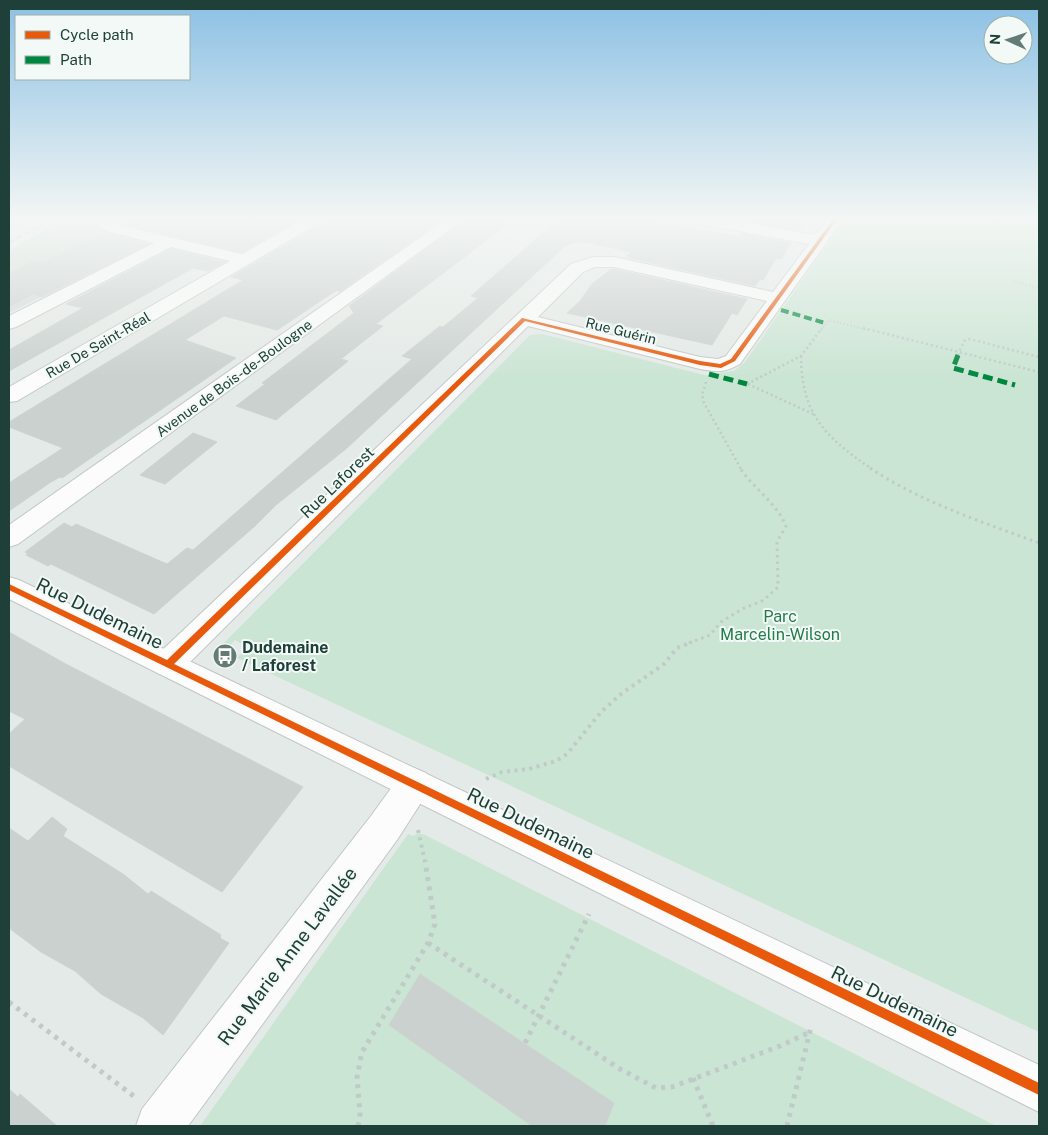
<svg xmlns="http://www.w3.org/2000/svg" width="1048" height="1135" font-family="'Public Sans',sans-serif">
  <style>
    .built { fill: #d1dcd7 }
    .green { fill: #cbe5d4 }
    .building { fill: #cad1cf; stroke: #ccd3d0 }
    .lines { fill: none; stroke-linecap: round; stroke-linejoin: round }
    .minor-casing { stroke: #c1c7c5; stroke-width: 2 }
    .tertiary-casing { stroke: #c1c7c5; stroke-width: 2 }
    .path-far4 { stroke: #c0cac8; stroke-width: 2; stroke-dasharray: 1 2.5; stroke-linecap: butt }
    .path-far3 { stroke: #c0cac8; stroke-width: 2.5; stroke-dasharray: 2 3; stroke-linecap: butt }
    .path-far2 { stroke: #c0cac8; stroke-width: 3; stroke-dasharray: 2.5 4; stroke-linecap: butt }
    .path-far1 { stroke: #c0cac8; stroke-width: 4; stroke-dasharray: 3 4.5; stroke-linecap: butt }
    .path { stroke: #c0cac8; stroke-width: 5; stroke-dasharray: 4 5.5; stroke-linecap: butt }
    .minor { fill: #fbfcfb; fill-rule: evenodd }
    .tertiary { fill: #fbfcfb; fill-rule: evenodd }
    .rail { stroke: #c7cbca; stroke-width: 2.5; stroke-dasharray: 6 3; stroke-linecap: butt }
    .quiet-far1 { stroke: #00873e; stroke-width: 4; stroke-dasharray: 8 4; stroke-linecap: butt }
    .quiet { stroke: #00873e; stroke-width: 5; stroke-dasharray: 10 5; stroke-linecap: butt }
    .cycleway-casing { stroke: #f2f9f6; stroke-width: 3 }
    .cycleway { fill: #e8590c; fill-rule: evenodd }
    .labels { text-anchor: middle; stroke-width: 4; stroke-linejoin: round; paint-order: stroke }
    .far-street-label { font-size: 14px; fill: #1f4038; stroke: #f2f9f6 }
    .street-label { font-size: 16px; fill: #1f4038; stroke: #f2f9f6 }
    .park-label { font-size: 16px; fill: #247c49; stroke: #f2f9f6 }
    .poi-label { font-size: 16px; font-weight: bold; fill: #1f4038; stroke: #f2f9f6; text-anchor: start }
    .near-street-label { font-size: 19px; fill: #1f4038; stroke: #f2f9f6 }
  </style>
  <rect width="100%" height="100%" fill="#e4eae7"/>
  <!-- built -->
  <path class="built" d="M66,218H215L180,235L157,229L134,241L139,248L9,313V251Z"/>
  <!-- green -->
  <g class="green">
    <path d="M846,218H1039V1032L237,658L247,647L235,640L224,652L223,644L530,335L542,334L704,375L712,376L713,374L734,371L745,362Z"/>
    <path d="M418,833L425,835L996,1126H200L408,834L413,836Z"/>
  </g>
  <!-- building -->
  <g class="building">
    <path d="M136,218H302L242,252L123,224Z"/>
    <path d="M327,218H445L339,292L337,290L277,330L224,316L185,340L236,358L62,478L60,477L51,482L9,511V483L63,448L9,427V422L243,280L231,277L323,223Z"/>
    <path d="M468,218H516L376,324L383,326L341,359L348,361L276,420L236,406L265,384L262,383L354,313L349,306Z"/>
    <path d="M560,218H637L736,236H740L742,233L791,243L781,259L776,258L763,280L760,279L755,286L625,257L631,252L580,241L565,246L347,448L276,505L255,526L154,614L51,564L48,566L26,555L28,554L25,552L64,523L72,527L76,524L167,564L187,548L193,550L412,359L402,356L440,326L443,327L478,298L471,296Z"/>
    <path d="M754,218H807L799,230L751,222Z"/>
    <path d="M106,233L149,244L42,297L33,294L9,307V273L33,261L42,263Z"/>
    <path d="M171,249L225,262L208,271L193,268L9,371V350L83,308L66,304Z"/>
    <path d="M611,269H614L747,299L737,315L732,313L712,345L567,313L580,301L592,284Z"/>
    <path d="M193,433L217,442L165,484L140,475Z"/>
    <path d="M9,632L64,663L303,787L222,892L9,766V734L25,719L9,711Z"/>
    <path d="M52,817L67,829L63,836L123,874L148,894L151,891L221,935L220,938L229,943L163,1035L143,1018L101,994L75,971L41,952L9,928V828L28,841Z"/>
    <path d="M420,974L614,1103L605,1126H532L389,1025Z"/>
    <path d="M9,1089L18,1097L20,1094L57,1126H9Z"/>
  </g>
  <g class="lines">
    <defs>
      <g id="minor">
        <path d="M101,218H117L114,222L118,225L242,254L306,218H325L322,221L17,401L9,402V387L230,261L171,247L16,327L9,329V316L154,243L107,231L97,224Z"/>
        <path d="M448,218H466L18,544L9,547V525Z"/>
        <path d="M688,218H720L815,235L828,218H844L740,364C724,373 718,372 700,369L528,326L179,673L168,676L157,673L153,664L157,655L571,264L593,257H614L773,292L809,244L696,223L691,221ZM595,267H614L767,301L726,356L718,359L700,357L538,317L583,272Z"/>
        <path d="M414,768L426,773L432,784L426,795L397,840L188,1126H136L142,1109L371,816L402,773Z"/>
      </g>
      <path id="tertiary" d="M9,577L19,580L1039,1065V1112L9,599Z"/>
    </defs>
    <!-- minor casing -->
    <use href="#minor" class="minor-casing"/>
    <!-- tertiary casing -->
    <use href="#tertiary" class="tertiary-casing"/>
    <!-- path-far4 -->
    <g class="path-far4">
      <path d="M966,218L1039,231"/>
      <path d="M1012,281L1039,288"/>
      <path d="M821,330L829,320L868,330"/>
    </g>
    <!-- path-far3 -->
    <g class="path-far3">
      <path d="M863,328L1039,372"/>
      <path d="M958,355L964,341L970,339L1039,357"/>
      <path d="M801,356C801,414 826,438 872,469"/>
      <path d="M706,382L702,395L704,403L741,469"/>
      <path d="M747,384L801,356L822,328"/>
      <path d="M748,384L813,414"/>
    </g>
    <!-- path-far2 -->
    <g class="path-far2">
      <path d="M870,468C921,502 982,522 1039,543"/>
      <path d="M689,643L710,635L721,622L742,609L764,600L778,587L777,542L786,526C776,502 754,489 740,468"/>
    </g>
    <!-- path-far1 -->
    <g class="path-far1">
      <path d="M486,779L502,772L529,769L556,761L567,754L601,712L621,694L664,664L677,648L692,642"/>
      <path d="M418,830L425,862"/>
    </g>
    <!-- path -->
    <g class="path">
      <path d="M428,943L620,1069L656,1088L672,1087L780,1046L810,1032"/>
      <path d="M9,1002L135,1097"/>
      <path d="M525,1043L589,914"/>
      <path d="M693,1078L713,1126"/>
      <path d="M358,1126L360,1114L357,1077L362,1052L428,943L435,924L425,861"/>
      <path d="M787,1126L811,1027"/>
    </g>
    <!-- minor -->
    <use href="#minor" class="minor"/>
    <!-- tertiary -->
    <use href="#tertiary" class="tertiary"/>
    <!-- rail -->
    <path class="rail" d="M9,243L54,218"/>
    <!-- quiet-far1 -->
    <path class="quiet-far1" d="M781,310L825,323"/>
    <!-- quiet -->
    <g class="quiet">
      <path d="M958,355L953,368L1015,385"/>
      <path d="M709,374L747,384"/>
    </g>
    <defs>
      <path id="cycleway" d="M834,218H838L735,361L721,368L700,365L525,321L174,664L1039,1083V1095L9,590V584L167,660L522,318L700,361L720,364L731,359Z"/>
    </defs>
    <!-- cycleway casing -->
    <use href="#cycleway" class="cycleway-casing"/>
    <!-- cycleway -->
    <use href="#cycleway" class="cycleway"/>
  </g>
  <!-- sky -->
  <linearGradient id="sky" x2="0" y2="1"><stop stop-color="#8bc0e4"/><stop offset="0.58" stop-color="#f3f6f4"/><stop offset="1" stop-color="#f3f6f4" stop-opacity="0"/></linearGradient>
  <rect width="1048" height="377" fill="url(#sky)"/>
  <!-- icons -->
  <defs>
    <symbol id="bus-disc" viewBox="-11 -11 22 22"><circle r="9.5" fill="#647c75" stroke="#f2f9f6"/><path d="M-5-6H5V4H4V6H2V4H-2V6H-4V4H-5ZM-3.5-4V0h7V-4ZM-3.5 1.2v1.5H-2V1.2ZM2 1.2v1.5H3.5V1.2Z" fill="#fff"/></symbol>
  </defs>
  <g fill-rule="evenodd">
    <use href="#bus-disc" x="211" y="642" width="28" height="28"/>
  </g>
  <g class="labels">
    <!-- far-street labels -->
    <g class="far-street-label">
      <text transform="translate(621 331) rotate(14)" y="5">Rue Guérin</text>
      <text transform="translate(98 345) rotate(-30)" y="5">Rue De Saint-Réal</text>
      <text transform="translate(234 378) rotate(-36)" y="5">Avenue de Bois-de-Boulogne</text>
    </g>
    <!-- street labels -->
    <g class="street-label">
      <text transform="translate(337 482) rotate(-44)" y="6">Rue Laforest</text>
    </g>
    <!-- park labels -->
    <g class="park-label">
      <text x="780" y="622">Parc<tspan x="780" dy="18">Marcelin-Wilson</tspan></text>
    </g>
    <!-- poi labels -->
    <g class="poi-label">
      <text x="242" y="653">Dudemaine<tspan x="242" dy="18">/ Laforest</tspan></text>
    </g>
    <!-- near-street labels -->
    <g class="near-street-label">
      <text transform="translate(100 613) rotate(26)" y="7">Rue Dudemaine</text>
      <text transform="translate(531 823) rotate(26)" y="7">Rue Dudemaine</text>
      <text transform="translate(287 956) rotate(-53)" y="7">Rue Marie Anne Lavallée</text>
      <text transform="translate(895 1001) rotate(26)" y="7">Rue Dudemaine</text>
    </g>
  </g>
  <!-- border -->
  <rect width="1048" height="1135" fill="none" stroke="#1f4038" stroke-width="20"/>
  <!-- legend -->
  <rect x="15" y="15" width="175" height="65" fill="#f2f9f6" stroke="#9eafaa"/>
  <rect x="25" y="31" width="25" height="8" fill="#e8590c" stroke="#9eafaa"/>
  <text x="60" y="40" font-size="15" fill="#1f4038">Cycle path</text>
  <rect x="25" y="56" width="25" height="8" fill="#00873e" stroke="#9eafaa"/>
  <text x="60" y="65" font-size="15" fill="#1f4038">Path</text>
  <!-- north arrow -->
  <g transform="translate(1008 40) rotate(273)"><circle r="24" fill="#f2f9f6" stroke="#9eafaa"/>
  <path d="M0-4L9 19L0 12L-9 19Z" fill="#647c75"/>
  <text y="-8" font-size="14" font-weight="bold" text-anchor="middle" fill="#1f4038">N</text>
  </g>
</svg>
